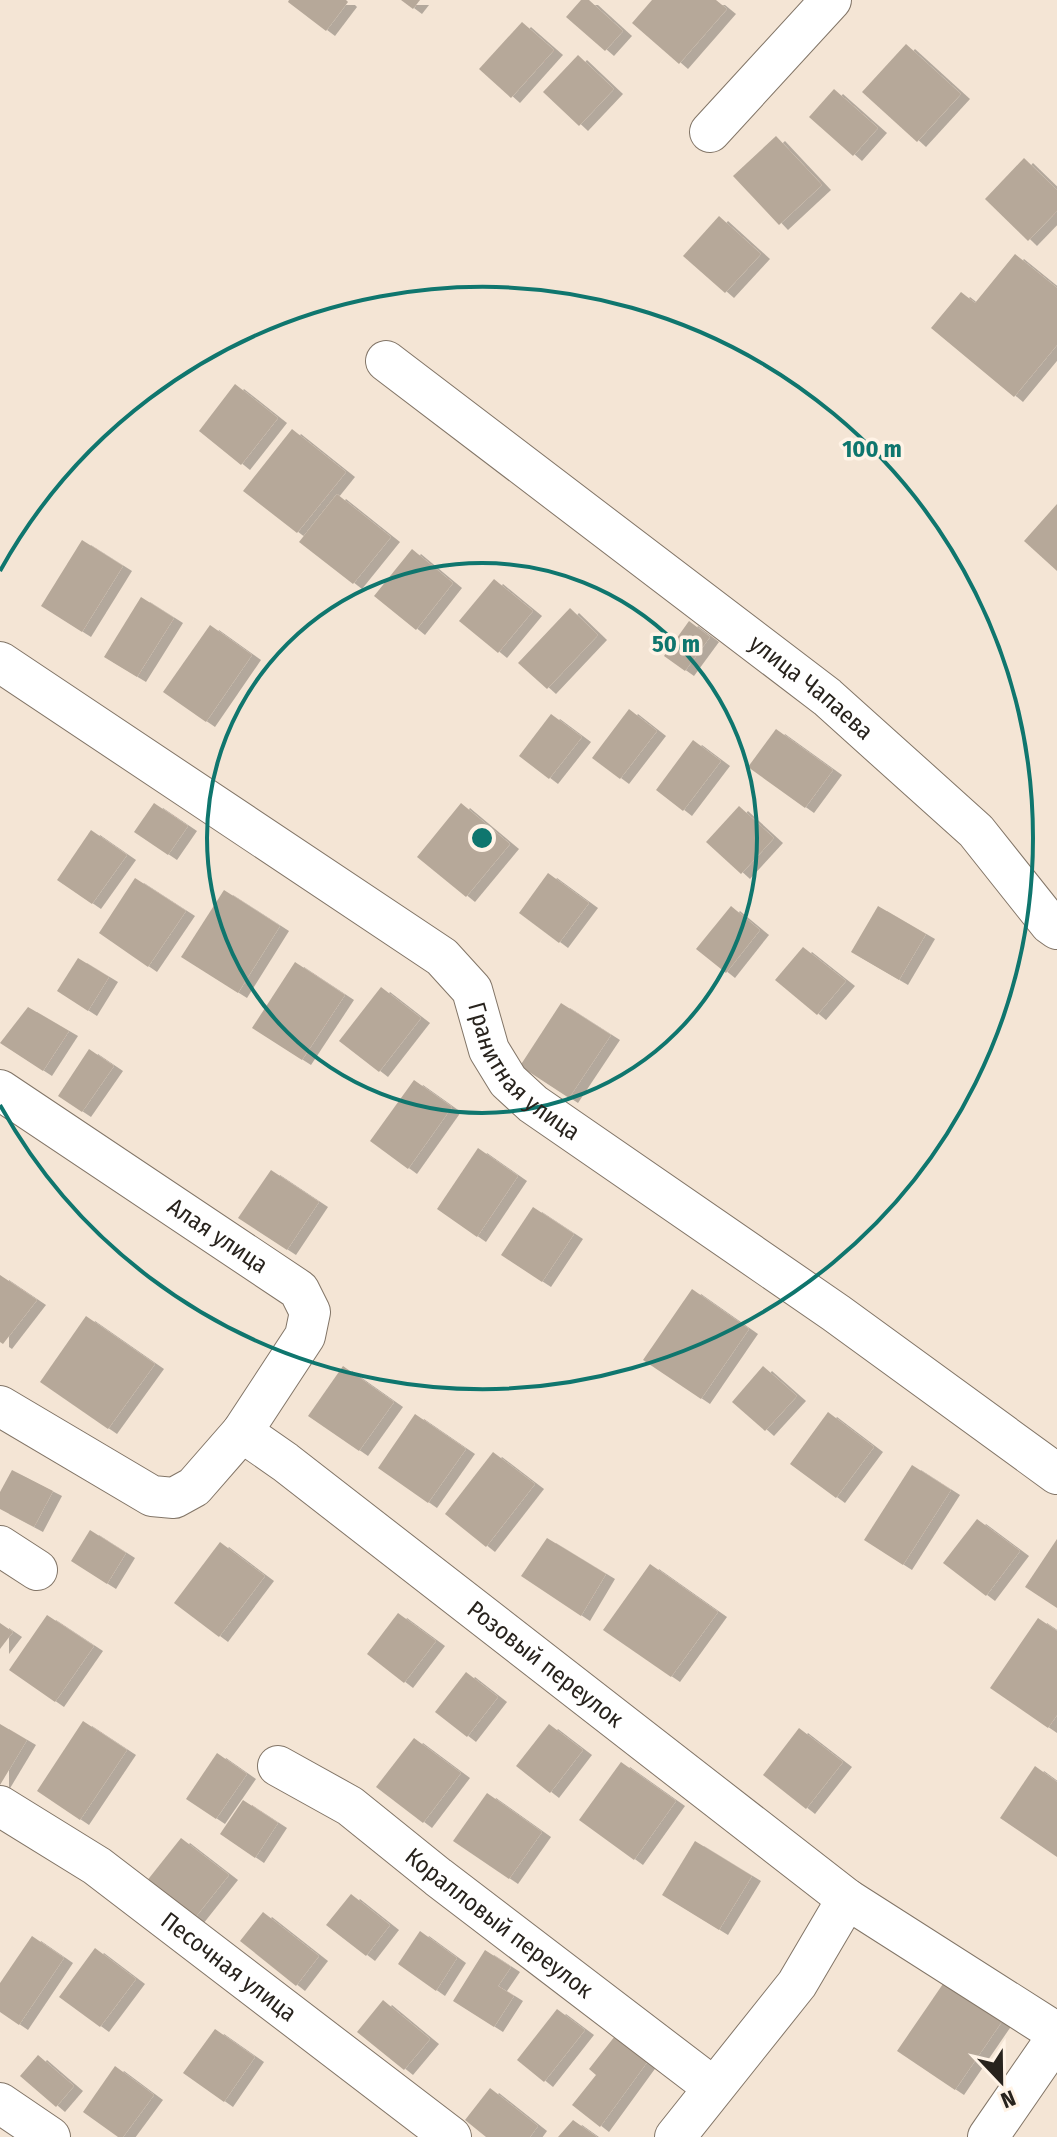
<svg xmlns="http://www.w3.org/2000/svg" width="1057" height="2137" font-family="'Fira Sans Condensed',sans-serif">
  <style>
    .building { fill: #b6a899; filter: url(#shadow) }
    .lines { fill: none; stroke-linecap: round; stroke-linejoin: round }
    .minor-casing { stroke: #827567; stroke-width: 42 }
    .minor { stroke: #fff; stroke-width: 40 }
    .ring { fill: none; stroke: #0f766e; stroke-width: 4 }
    .labels { text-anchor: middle; stroke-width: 7; stroke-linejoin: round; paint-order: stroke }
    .street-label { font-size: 24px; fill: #28231d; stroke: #fff3e6 }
    .centre { fill: #0f766e; stroke: #fff3e6; stroke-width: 4 }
    .ring-label { font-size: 24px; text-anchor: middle; font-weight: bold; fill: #0f766e; stroke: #fff3e6; stroke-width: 7; stroke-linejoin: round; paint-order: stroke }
  </style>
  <defs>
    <filter id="shadow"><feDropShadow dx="9" dy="5" stdDeviation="0" flood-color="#0004"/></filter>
  </defs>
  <rect width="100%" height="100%" fill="#f4e5d5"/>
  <!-- building -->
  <g class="building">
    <path d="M289,0H346L348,2L326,31L288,2Z"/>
    <path d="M401,0H420L413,9Z"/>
    <path d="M581,0H589L623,31L605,51L566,17Z"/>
    <path d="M652,0H716L727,9L679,64L632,23Z"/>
    <path d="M522,22L554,50L511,98L479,69Z"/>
    <path d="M906,44L961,94L917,142L862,92Z"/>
    <path d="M578,55L614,89L579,126L543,92Z"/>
    <path d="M834,89L878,128L853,156L809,117Z"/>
    <path d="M776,136L822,185L779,225L733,176Z"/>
    <path d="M1024,158L1057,190V211L1028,241L985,199Z"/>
    <path d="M719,216L761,254L725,293L683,256Z"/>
    <path d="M1015,254L1057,288V345L1014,397L931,328L961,292L975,303Z"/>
    <path d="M235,384L278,418L241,465L199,431Z"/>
    <path d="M292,429L346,472L297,533L243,491Z"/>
    <path d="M337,494L391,537L353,584L299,542Z"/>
    <path d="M1057,504V571L1024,541Z"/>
    <path d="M82,540L123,566L82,632L41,606Z"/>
    <path d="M412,549L453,583L416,630L374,596Z"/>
    <path d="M494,579L533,611L498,653L459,621Z"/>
    <path d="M141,597L174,618L137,677L104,657Z"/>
    <path d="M570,608L598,635L547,689L518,663Z"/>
    <path d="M689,621L710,637L685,671L664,656Z"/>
    <path d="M210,625L252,655L206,722L163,692Z"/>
    <path d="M629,709L657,731L620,779L592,758Z"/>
    <path d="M551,714L582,737L549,779L519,756Z"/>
    <path d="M776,729L833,770L805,808L748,767Z"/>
    <path d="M693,740L721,761L683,811L656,790Z"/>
    <path d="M154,803L188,826L168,855L134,832Z"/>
    <path d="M461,803L510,844L466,897L417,857Z"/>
    <path d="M739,806L774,838L741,874L706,842Z"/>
    <path d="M91,830L127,855L92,904L57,880Z"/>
    <path d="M548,873L589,903L559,943L519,913Z"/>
    <path d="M135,878L186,911L148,967L99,933Z"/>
    <path d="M224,890L280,926L238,993L181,957Z"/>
    <path d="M731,906L760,930L726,973L696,949Z"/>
    <path d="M878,906L926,934L899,980L851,952Z"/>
    <path d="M803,947L846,981L817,1015L775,980Z"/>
    <path d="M78,958L109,977L88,1011L57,991Z"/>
    <path d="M295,962L345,995L302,1060L252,1028Z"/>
    <path d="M381,987L421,1018L379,1072L339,1041Z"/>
    <path d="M561,1003L611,1035L569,1098L520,1066Z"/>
    <path d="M28,1007L69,1031L43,1071L0,1043Z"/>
    <path d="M89,1049L114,1066L82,1112L58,1096Z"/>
    <path d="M414,1080L452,1107L408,1169L370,1141Z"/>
    <path d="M478,1148L518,1176L477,1237L437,1209Z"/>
    <path d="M271,1170L319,1202L287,1250L238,1218Z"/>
    <path d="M533,1207L574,1234L542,1282L501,1255Z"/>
    <path d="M0,1275L37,1300L3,1344L0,1342Z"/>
    <path d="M692,1289L749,1329L701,1399L643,1360Z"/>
    <path d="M86,1316L155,1364L108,1429L40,1382Z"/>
    <path d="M343,1366L394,1402L359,1451L308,1416Z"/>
    <path d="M763,1366L797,1396L765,1431L732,1402Z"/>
    <path d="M828,1412L874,1447L836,1498L790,1464Z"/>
    <path d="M415,1414L466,1449L428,1503L378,1468Z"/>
    <path d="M493,1452L535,1484L486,1547L445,1514Z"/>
    <path d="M912,1465L951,1490L903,1565L864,1540Z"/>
    <path d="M12,1470L53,1491L34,1527L0,1509V1492Z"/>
    <path d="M977,1519L1020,1551L986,1596L943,1563Z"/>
    <path d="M90,1530L126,1553L107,1584L71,1561Z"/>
    <path d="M547,1538L606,1574L581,1616L521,1576Z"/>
    <path d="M1057,1539V1608L1025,1587Z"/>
    <path d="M220,1542L265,1576L219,1637L174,1603Z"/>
    <path d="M650,1564L718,1612L671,1677L603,1630Z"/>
    <path d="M398,1613L436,1641L404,1683L367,1654Z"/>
    <path d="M47,1615L94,1646L55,1702L9,1670Z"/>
    <path d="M1038,1618L1057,1631V1715L1048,1728L990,1688Z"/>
    <path d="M0,1623L13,1632L0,1649Z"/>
    <path d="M466,1672L498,1697L467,1737L435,1712Z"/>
    <path d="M83,1721L127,1750L80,1820L37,1791Z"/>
    <path d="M0,1724L27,1740L0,1785Z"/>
    <path d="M549,1724L583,1750L550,1793L516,1766Z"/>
    <path d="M799,1728L843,1762L806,1809L763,1775Z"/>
    <path d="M414,1738L461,1773L423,1823L376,1787Z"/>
    <path d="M217,1753L247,1774L216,1819L186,1799Z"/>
    <path d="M621,1762L676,1801L634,1860L579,1820Z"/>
    <path d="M1035,1766L1057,1782V1857L1000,1818Z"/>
    <path d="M487,1793L542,1832L509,1879L453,1841Z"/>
    <path d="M243,1800L278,1823L255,1858L220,1834Z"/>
    <path d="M181,1838L229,1875L194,1919L146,1882Z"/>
    <path d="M695,1841L752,1876L719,1930L662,1895Z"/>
    <path d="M351,1894L390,1925L366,1956L326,1925Z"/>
    <path d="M263,1912L319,1956L296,1986L240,1941Z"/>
    <path d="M420,1931L457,1958L436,1991L398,1964Z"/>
    <path d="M32,1936L64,1958L19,2025L0,2012V1983Z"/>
    <path d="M95,1948L136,1979L100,2027L59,1997Z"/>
    <path d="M485,1950L511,1967L498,1986L514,1996L494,2027L453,2001Z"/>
    <path d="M945,1981L1003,2020L955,2090L897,2051Z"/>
    <path d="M383,2000L430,2039L404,2070L357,2032Z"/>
    <path d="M557,2009L585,2030L544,2082L517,2060Z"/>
    <path d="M215,2029L255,2057L224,2102L183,2073Z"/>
    <path d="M615,2036L648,2061L600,2127L572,2105L596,2075L589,2069Z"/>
    <path d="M38,2055L74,2086L56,2107L20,2076Z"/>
    <path d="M115,2066L154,2095L123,2137H118L83,2112Z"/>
    <path d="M490,2088L538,2126L530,2137H486L465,2120Z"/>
    <path d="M573,2120L597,2137H558Z"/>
  </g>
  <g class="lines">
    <defs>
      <g id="minor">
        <path d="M710,132L831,0"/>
        <path id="s1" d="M386,361L827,697L976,831L1050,924L1057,929"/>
        <path id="s2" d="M0,662L442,957L472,990L489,1050L508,1081L533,1104L836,1313L1057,1474"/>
        <path id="s3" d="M0,1090L299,1290L310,1312L305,1336L242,1432L194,1487L174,1498L152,1496L0,1406"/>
        <path id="s4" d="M242,1432L285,1462L847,1899"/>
        <path d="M0,1546L37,1570"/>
        <path id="s5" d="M278,1766L350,1806L438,1877L713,2087"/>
        <path id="s6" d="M0,1806L97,1866L451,2137"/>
        <path d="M0,2103L50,2137"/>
        <path d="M675,2137L797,1984L847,1899L1057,2033"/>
        <path d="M988,2137L1057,2037"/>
      </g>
    </defs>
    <!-- minor casing -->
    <use href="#minor" class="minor-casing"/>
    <!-- minor -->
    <use href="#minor" class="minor"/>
  </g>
  <!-- distance rings -->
  <g class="ring">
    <circle cx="482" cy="838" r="275"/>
    <path d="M0 571A551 551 0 1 1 0 1105"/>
  </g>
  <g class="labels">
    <!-- street labels -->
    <g class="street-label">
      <text dy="8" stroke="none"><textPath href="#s1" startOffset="536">улица Чапаева</textPath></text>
      <text dy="8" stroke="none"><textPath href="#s2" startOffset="676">Гранитная улица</textPath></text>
      <text dy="8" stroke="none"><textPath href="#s3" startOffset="262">Алая улица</textPath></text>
      <text dy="8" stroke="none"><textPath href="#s4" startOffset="382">Розовый переулок</textPath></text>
      <text dy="8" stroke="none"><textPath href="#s5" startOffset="272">Коралловый переулок</textPath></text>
      <text dy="8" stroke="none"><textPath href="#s6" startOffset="280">Песочная улица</textPath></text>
    </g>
  </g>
  <circle cx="482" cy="838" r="12" class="centre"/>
  <g class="ring-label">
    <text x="872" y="457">100 m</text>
    <text x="676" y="652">50 m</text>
  </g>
  <!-- north arrow -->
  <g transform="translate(1001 2081) rotate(158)" stroke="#fff3e6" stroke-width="6" paint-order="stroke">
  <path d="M0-6L14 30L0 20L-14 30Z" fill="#28231d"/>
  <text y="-12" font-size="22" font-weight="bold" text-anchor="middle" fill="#28231d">N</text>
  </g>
</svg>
